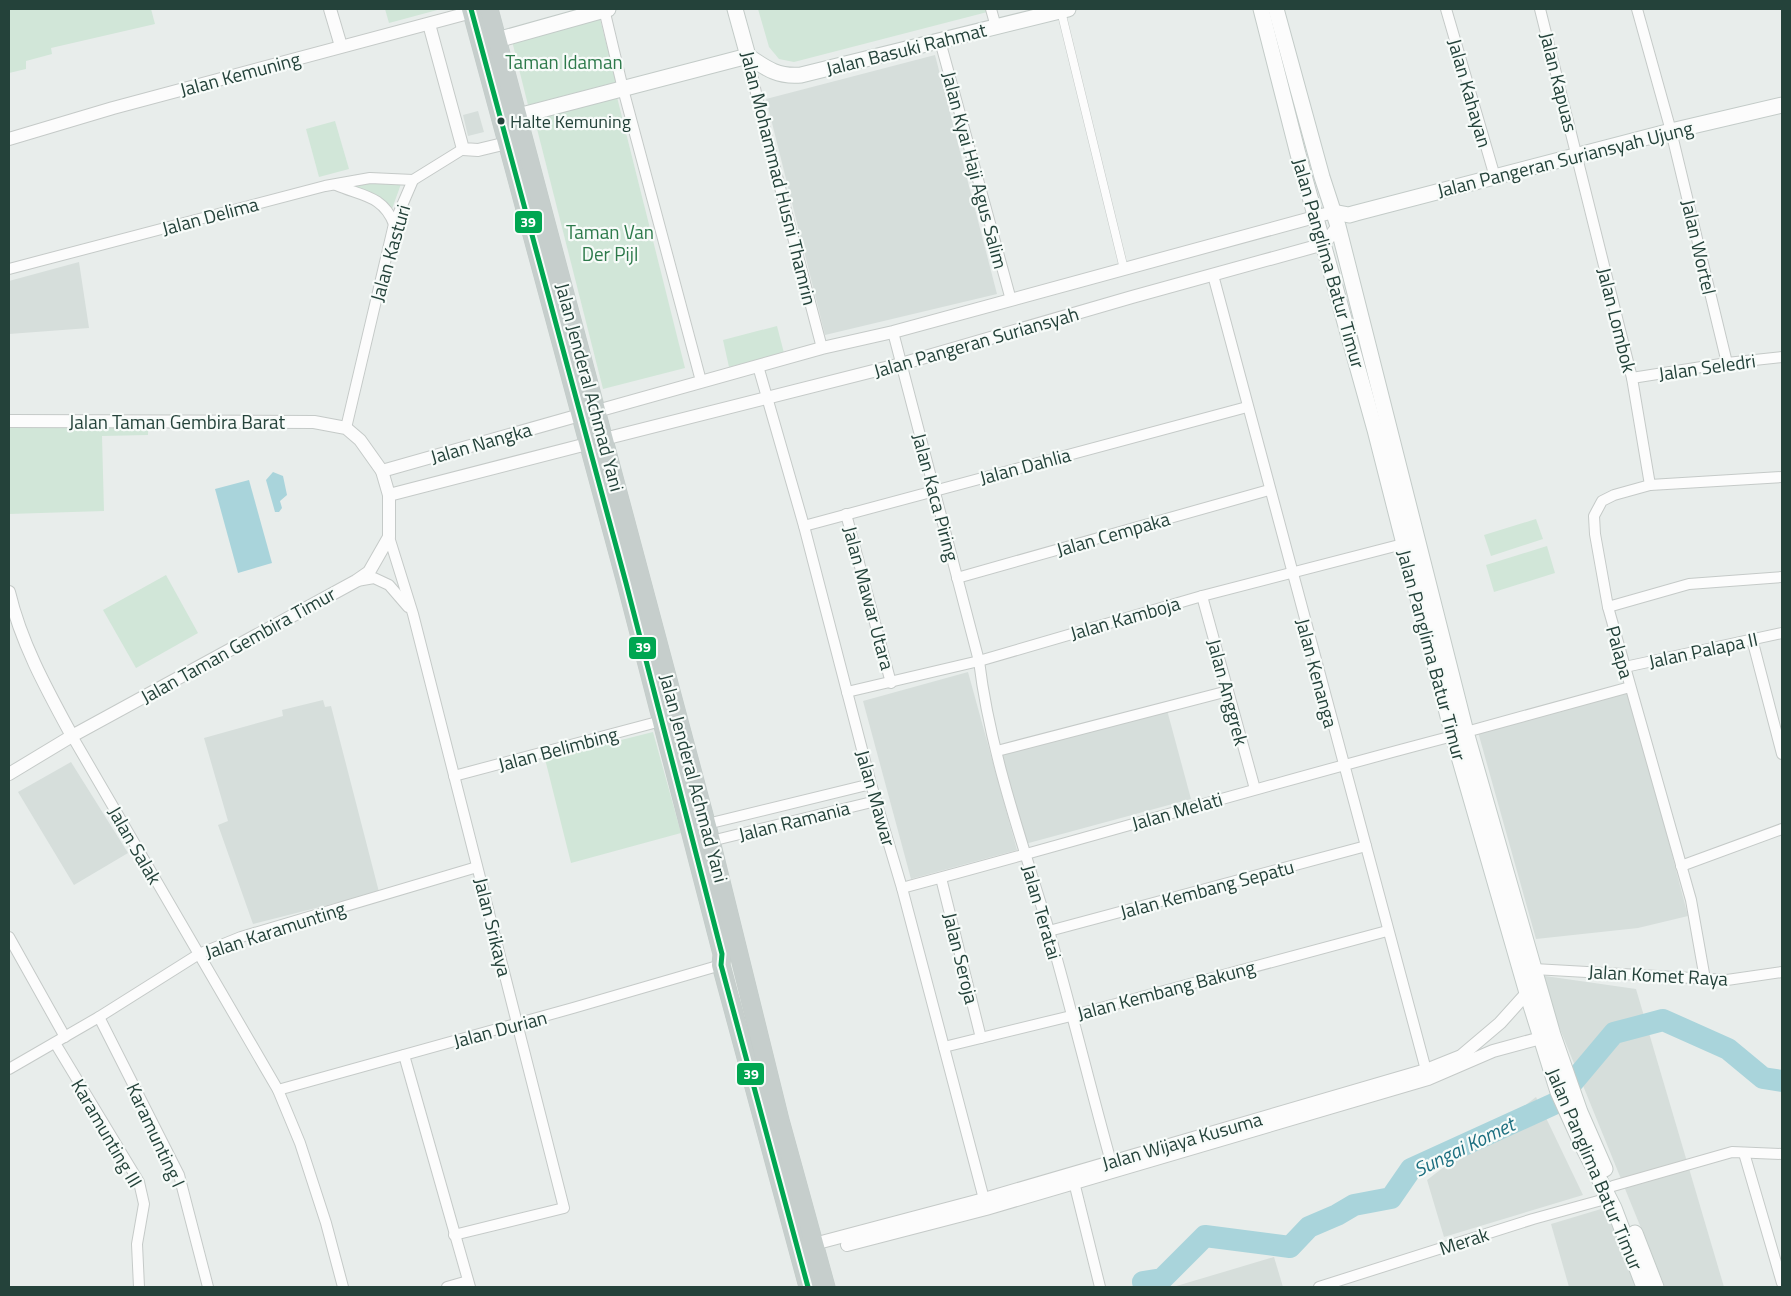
<svg xmlns="http://www.w3.org/2000/svg" width="1791" height="1296" font-family="'Titillium Web',sans-serif">
  <style>
    .built { fill: #d6dedb }
    .green { fill: #d1e6d8 }
    .water { fill: #a9d4db }
    .lines { fill: none; stroke-linecap: round; stroke-linejoin: round }
    .river { stroke: #a9d4db; stroke-width: 22 }
    .pedestrian-casing { stroke: #c5cac8; stroke-width: 9 }
    .minor-casing { stroke: #c5cac8; stroke-width: 12 }
    .tertiary-casing { stroke: #c5cac8; stroke-width: 14 }
    .secondary-casing { stroke: #c3cbc8; stroke-width: 17 }
    .trunk-casing { stroke: #c3ccc9; stroke-width: 19 }
    .pedestrian { stroke: #fcfcfc; stroke-width: 8 }
    .minor { stroke: #fcfcfc; stroke-width: 10 }
    .tertiary { stroke: #fcfcfc; stroke-width: 12 }
    .secondary { stroke: #fcfcfc; stroke-width: 15 }
    .trunk { stroke: #c6cecc; stroke-width: 18 }
    .bus-1-casing { stroke: #f7fbf9; stroke-width: 9 }
    .bus-1 { stroke: #00a651; stroke-width: 5 }
    .bus-dot { fill: #24423a; stroke: #f7fbf9; stroke-width: 2 }
    .labels { text-anchor: middle; stroke-width: 4.5; stroke-linejoin: round; paint-order: stroke }
    .bus-label { font-size: 18px; fill: #24423a; stroke: #f7fbf9; text-anchor: start }
    .street-label { font-size: 19px; fill: #24423a; stroke: #f7fbf9 }
    .park-label { font-size: 19px; fill: #2d7a4b; stroke: #f7fbf9 }
    .water-label { font-size: 20px; font-style: italic; fill: #1c6f80; stroke: #f7fbf9 }
    .line-badge { stroke: #f7fbf9; stroke-width: 2 }
    .badge-label { font-size: 14px; text-anchor: middle; font-weight: bold; fill: #fff }
  </style>
  <rect width="100%" height="100%" fill="#e8edeb"/>
  <!-- built -->
  <g class="built">
    <path d="M935,55L997,294L825,335L766,99Z"/>
    <path d="M478,111L484,132L468,136L463,115Z"/>
    <path d="M79,262L89,328L9,334V281Z"/>
    <path d="M968,672L1017,850L911,879L863,701Z"/>
    <path d="M1629,690L1688,916L1638,928L1536,939L1478,732Z"/>
    <path d="M323,700L325,707L331,706L379,892L253,924L218,825L228,821L204,738L283,716L282,710Z"/>
    <path d="M1167,710L1191,799L1025,844L1001,755Z"/>
    <path d="M71,762L128,853L74,885L18,792Z"/>
    <path d="M1538,975L1636,989L1724,1287H1665Z"/>
    <path d="M1536,1097L1583,1195L1444,1237L1427,1180Z"/>
    <path d="M1611,1206L1637,1287H1569L1551,1224Z"/>
    <path d="M1274,1257L1283,1287H1173Z"/>
  </g>
  <!-- green -->
  <g class="green">
    <path d="M9,9H151L155,24L51,48L52,54L26,61V69L9,73Z"/>
    <path d="M385,9H441L389,23Z"/>
    <path d="M758,9H999L794,62L779,59L769,47Z"/>
    <path d="M600,19L616,82L528,105L512,41Z"/>
    <path d="M617,97L685,368L603,389L534,117Z"/>
    <path d="M335,121L349,169L319,177L306,129Z"/>
    <path d="M367,182L401,184L392,209L377,196L352,188V185Z"/>
    <path d="M777,326L784,353L729,367L723,340Z"/>
    <path d="M148,423V435L102,436L104,511L9,514V425Z"/>
    <path d="M1536,519L1543,539L1491,556L1484,535Z"/>
    <path d="M1547,546L1555,573L1494,592L1486,565Z"/>
    <path d="M166,575L198,633L136,668L103,610Z"/>
    <path d="M653,732L681,833L571,863L545,759Z"/>
  </g>
  <!-- water -->
  <g class="water">
    <path d="M273,472L283,476L287,495L280,501L282,508L279,512H275L266,480Z"/>
    <path d="M249,480L272,563L238,573L215,489Z"/>
  </g>
  <g class="lines">
    <!-- river -->
    <g class="river">
      <path d="M1572,1083L1614,1033L1663,1020L1728,1049L1763,1078L1782,1081"/>
      <path d="M1143,1282L1162,1279L1205,1236L1290,1247L1309,1227L1337,1215L1354,1205L1391,1198L1411,1169L1556,1103"/>
    </g>
    <defs>
      <path id="pedestrian" d="M1061,11L1124,269"/>
      <g id="minor">
        <path d="M604,9L623,89L701,381"/>
        <path d="M991,9L996,27"/>
        <path d="M1446,9L1495,177"/>
        <path d="M1540,9L1632,378L1650,485"/>
        <path d="M1637,9L1671,131L1727,363"/>
        <path d="M940,41L1011,300"/>
        <path d="M748,56L760,111L822,348"/>
        <path d="M336,185C361,196 383,195 394,224"/>
        <path d="M9,269L325,186L370,178L413,180"/>
        <path d="M1213,275C1282,540 1353,805 1426,1070"/>
        <path d="M893,332L979,661C990,751 1021,838 1047,924C1070,1003 1089,1083 1111,1162"/>
        <path d="M758,366L804,526L871,784L902,888L984,1199"/>
        <path d="M1632,378L1727,363L1782,357"/>
        <path d="M346,428L394,224L413,180L463,149"/>
        <path d="M846,514L891,683"/>
        <path d="M804,526L1247,407"/>
        <path d="M389,537L413,614L564,1208L454,1235"/>
        <path d="M957,578L1269,490"/>
        <path d="M357,581L374,578L389,585L408,607"/>
        <path d="M1202,596L1255,789"/>
        <path d="M1608,607L1689,584L1782,577"/>
        <path d="M1752,639L1782,754"/>
        <path d="M1625,667L1782,633"/>
        <path d="M847,692L979,661L1202,596L1403,544"/>
        <path d="M1466,732L1630,687"/>
        <path d="M72,736L278,1090L300,1143L326,1223L343,1287"/>
        <path d="M997,751L1228,691"/>
        <path d="M454,776L661,721"/>
        <path d="M707,824L871,784"/>
        <path d="M711,841L876,801"/>
        <path d="M1681,866L1782,829"/>
        <path d="M941,878L981,1038"/>
        <path d="M902,888C1086,839 1268,784 1453,736"/>
        <path d="M1049,931L1366,846"/>
        <path d="M9,937L65,1037"/>
        <path d="M1534,969L1727,980L1782,972"/>
        <path d="M1705,979L1691,900L1608,607L1595,534L1594,516L1602,501L1614,495L1650,485L1782,477"/>
        <path d="M99,1017L179,1175L208,1287"/>
        <path d="M55,1043L139,1182L144,1204L137,1244L139,1287"/>
        <path d="M944,1047L1071,1016L1387,931"/>
        <path d="M404,1055L470,1287"/>
        <path d="M9,1069L99,1017L199,954L241,937L477,867"/>
        <path d="M278,1090L573,1008L721,965"/>
        <path d="M1744,1153L1782,1283"/>
        <path d="M1074,1182L1100,1287"/>
        <path d="M1613,1186L1732,1152L1782,1154"/>
        <path d="M447,1287L468,1281"/>
        <path d="M1319,1287L1533,1219L1609,1198"/>
      </g>
      <g id="tertiary">
        <path d="M330,9L341,46"/>
        <path d="M429,24L463,149L478,150L507,143"/>
        <path d="M9,139L113,108L472,12"/>
        <path d="M597,411L822,348L893,332L1333,212"/>
        <path d="M9,421L314,422L346,428L360,440L382,471L389,495V537L369,572L356,581L72,736L9,774"/>
        <path d="M604,439L901,364L1132,297L1324,244L1338,226"/>
        <path d="M382,471L580,415"/>
        <path d="M389,495L587,444"/>
        <path d="M9,592C21,643 47,690 72,736"/>
        <path d="M814,1244L984,1199L1426,1070L1461,1056L1500,1023L1527,993"/>
        <path d="M847,1245L986,1209L1428,1079L1493,1051L1541,1038"/>
      </g>
      <g id="secondary">
        <path d="M735,9L748,56"/>
        <path d="M1261,9L1298,154L1375,430L1453,736L1527,993L1558,1092L1582,1145L1614,1208L1644,1287"/>
        <path d="M1276,9L1322,177L1338,226L1466,732L1553,1035L1580,1112L1605,1169"/>
        <path d="M497,40L608,9"/>
        <path d="M748,56C767,69 778,77 801,75L1068,9"/>
        <path d="M518,116L748,56"/>
        <path d="M1333,212L1349,215L1356,213L1671,131L1782,105"/>
        <path d="M1635,1233L1656,1287"/>
      </g>
      <g id="trunk">
        <path d="M471,9L626,583L722,954L721,965L808,1287"/>
        <path d="M489,9L711,841L780,1120L826,1287"/>
      </g>
    </defs>
    <!-- pedestrian casing -->
    <use href="#pedestrian" class="pedestrian-casing"/>
    <!-- minor casing -->
    <use href="#minor" class="minor-casing"/>
    <!-- tertiary casing -->
    <use href="#tertiary" class="tertiary-casing"/>
    <!-- secondary casing -->
    <use href="#secondary" class="secondary-casing"/>
    <!-- trunk casing -->
    <use href="#trunk" class="trunk-casing"/>
    <!-- pedestrian -->
    <use href="#pedestrian" class="pedestrian"/>
    <!-- minor -->
    <use href="#minor" class="minor"/>
    <!-- tertiary -->
    <use href="#tertiary" class="tertiary"/>
    <!-- secondary -->
    <use href="#secondary" class="secondary"/>
    <!-- trunk -->
    <use href="#trunk" class="trunk"/>
    <defs>
      <path id="bus-1" d="M471,9L626,583L722,954L721,965L808,1287"/>
    </defs>
    <!-- bus-1 casing -->
    <use href="#bus-1" class="bus-1-casing"/>
    <!-- bus-1 -->
    <use href="#bus-1" class="bus-1"/>
  </g>
  <!-- markers -->
  <circle class="bus-dot" cx="501" cy="121" r="4.5"/>
  <g class="labels">
    <!-- bus labels -->
    <g class="bus-label">
      <text x="510" y="128">Halte Kemuning</text>
    </g>
    <!-- street labels -->
    <g class="street-label">
      <text transform="translate(906 49) rotate(-14)" y="7">Jalan Basuki Rahmat</text>
      <text transform="translate(240 74) rotate(-15)" y="7">Jalan Kemuning</text>
      <text transform="translate(1559 82) rotate(76)" y="7">Jalan Kapuas</text>
      <text transform="translate(1470 93) rotate(74)" y="7">Jalan Kahayan</text>
      <text transform="translate(1565 159) rotate(-14)" y="7">Jalan Pangeran Suriansyah Ujung</text>
      <text transform="translate(975 170) rotate(75)" y="7">Jalan Kyai Haji Agus Salim</text>
      <text transform="translate(779 178) rotate(76)" y="7">Jalan Mohammad Husni Thamrin</text>
      <text transform="translate(210 216) rotate(-15)" y="7">Jalan Delima</text>
      <text transform="translate(1699 247) rotate(77)" y="7">Jalan Wortel</text>
      <text transform="translate(390 253) rotate(-74)" y="7">Jalan Kasturi</text>
      <text transform="translate(1329 263) rotate(74)" y="7">Jalan Panglima Batur Timur</text>
      <text transform="translate(1617 320) rotate(76)" y="7">Jalan Lombok</text>
      <text transform="translate(976 342) rotate(-16)" y="7">Jalan Pangeran Suriansyah</text>
      <text transform="translate(1707 367) rotate(-8)" y="7">Jalan Seledri</text>
      <text transform="translate(590 387) rotate(75)" y="7">Jalan Jenderal Achmad Yani</text>
      <text x="177" y="429">Jalan Taman Gembira Barat</text>
      <text transform="translate(481 443) rotate(-16)" y="7">Jalan Nangka</text>
      <text transform="translate(1025 466) rotate(-15)" y="7">Jalan Dahlia</text>
      <text transform="translate(936 497) rotate(75)" y="7">Jalan Kaca Piring</text>
      <text transform="translate(1113 534) rotate(-16)" y="7">Jalan Cempaka</text>
      <text transform="translate(869 598) rotate(75)" y="7">Jalan Mawar Utara</text>
      <text transform="translate(1125 618) rotate(-16)" y="7">Jalan Kamboja</text>
      <text transform="translate(238 645) rotate(-29)" y="7">Jalan Taman Gembira Timur</text>
      <text transform="translate(1703 650) rotate(-12)" y="7">Jalan Palapa II</text>
      <text transform="translate(1620 652) rotate(74)" y="7">Palapa</text>
      <text transform="translate(1432 655) rotate(75)" y="7">Jalan Panglima Batur Timur</text>
      <text transform="translate(1317 673) rotate(75)" y="7">Jalan Kenanga</text>
      <text transform="translate(1228 692) rotate(75)" y="7">Jalan Anggrek</text>
      <text transform="translate(558 749) rotate(-15)" y="7">Jalan Belimbing</text>
      <text transform="translate(694 778) rotate(75)" y="7">Jalan Jenderal Achmad Yani</text>
      <text transform="translate(876 798) rotate(74)" y="7">Jalan Mawar</text>
      <text transform="translate(1177 811) rotate(-16)" y="7">Jalan Melati</text>
      <text transform="translate(794 821) rotate(-14)" y="7">Jalan Ramania</text>
      <text transform="translate(135 845) rotate(60)" y="7">Jalan Salak</text>
      <text transform="translate(1207 889) rotate(-15)" y="7">Jalan Kembang Sepatu</text>
      <text transform="translate(1042 912) rotate(74)" y="7">Jalan Teratai</text>
      <text transform="translate(493 927) rotate(76)" y="7">Jalan Srikaya</text>
      <text transform="translate(275 930) rotate(-18)" y="7">Jalan Karamunting</text>
      <text transform="translate(961 958) rotate(76)" y="7">Jalan Seroja</text>
      <text transform="translate(1658 975) rotate(3)" y="7">Jalan Komet Raya</text>
      <text transform="translate(1166 990) rotate(-15)" y="7">Jalan Kembang Bakung</text>
      <text transform="translate(500 1029) rotate(-15)" y="7">Jalan Durian</text>
      <text transform="translate(107 1133) rotate(60)" y="7">Karamunting III</text>
      <text transform="translate(156 1135) rotate(65)" y="7">Karamunting I</text>
      <text transform="translate(1182 1141) rotate(-16)" y="7">Jalan Wijaya Kusuma</text>
      <text transform="translate(1595 1169) rotate(67)" y="7">Jalan Panglima Batur Timur</text>
      <text transform="translate(1464 1241) rotate(-18)" y="7">Merak</text>
    </g>
    <!-- park labels -->
    <g class="park-label">
      <text x="564" y="69">Taman Idaman</text>
      <text x="610" y="239">Taman Van<tspan x="610" dy="22">Der Pijl</tspan></text>
    </g>
    <!-- water labels -->
    <g class="water-label">
      <text transform="translate(1464 1147) rotate(-26)" y="7">Sungai Komet</text>
    </g>
  </g>
  <g class="line-badge">
    <rect x="514" y="210" width="29" height="24" rx="5" fill="#00a651"/>
    <rect x="628" y="636" width="29" height="24" rx="5" fill="#00a651"/>
    <rect x="736" y="1062" width="29" height="24" rx="5" fill="#00a651"/>
  </g>
  <g class="badge-label">
    <text x="528" y="227">39</text>
    <text x="643" y="652">39</text>
    <text x="751" y="1079">39</text>
  </g>
  <!-- border -->
  <rect width="1791" height="1296" fill="none" stroke="#24423a" stroke-width="20"/>
</svg>
